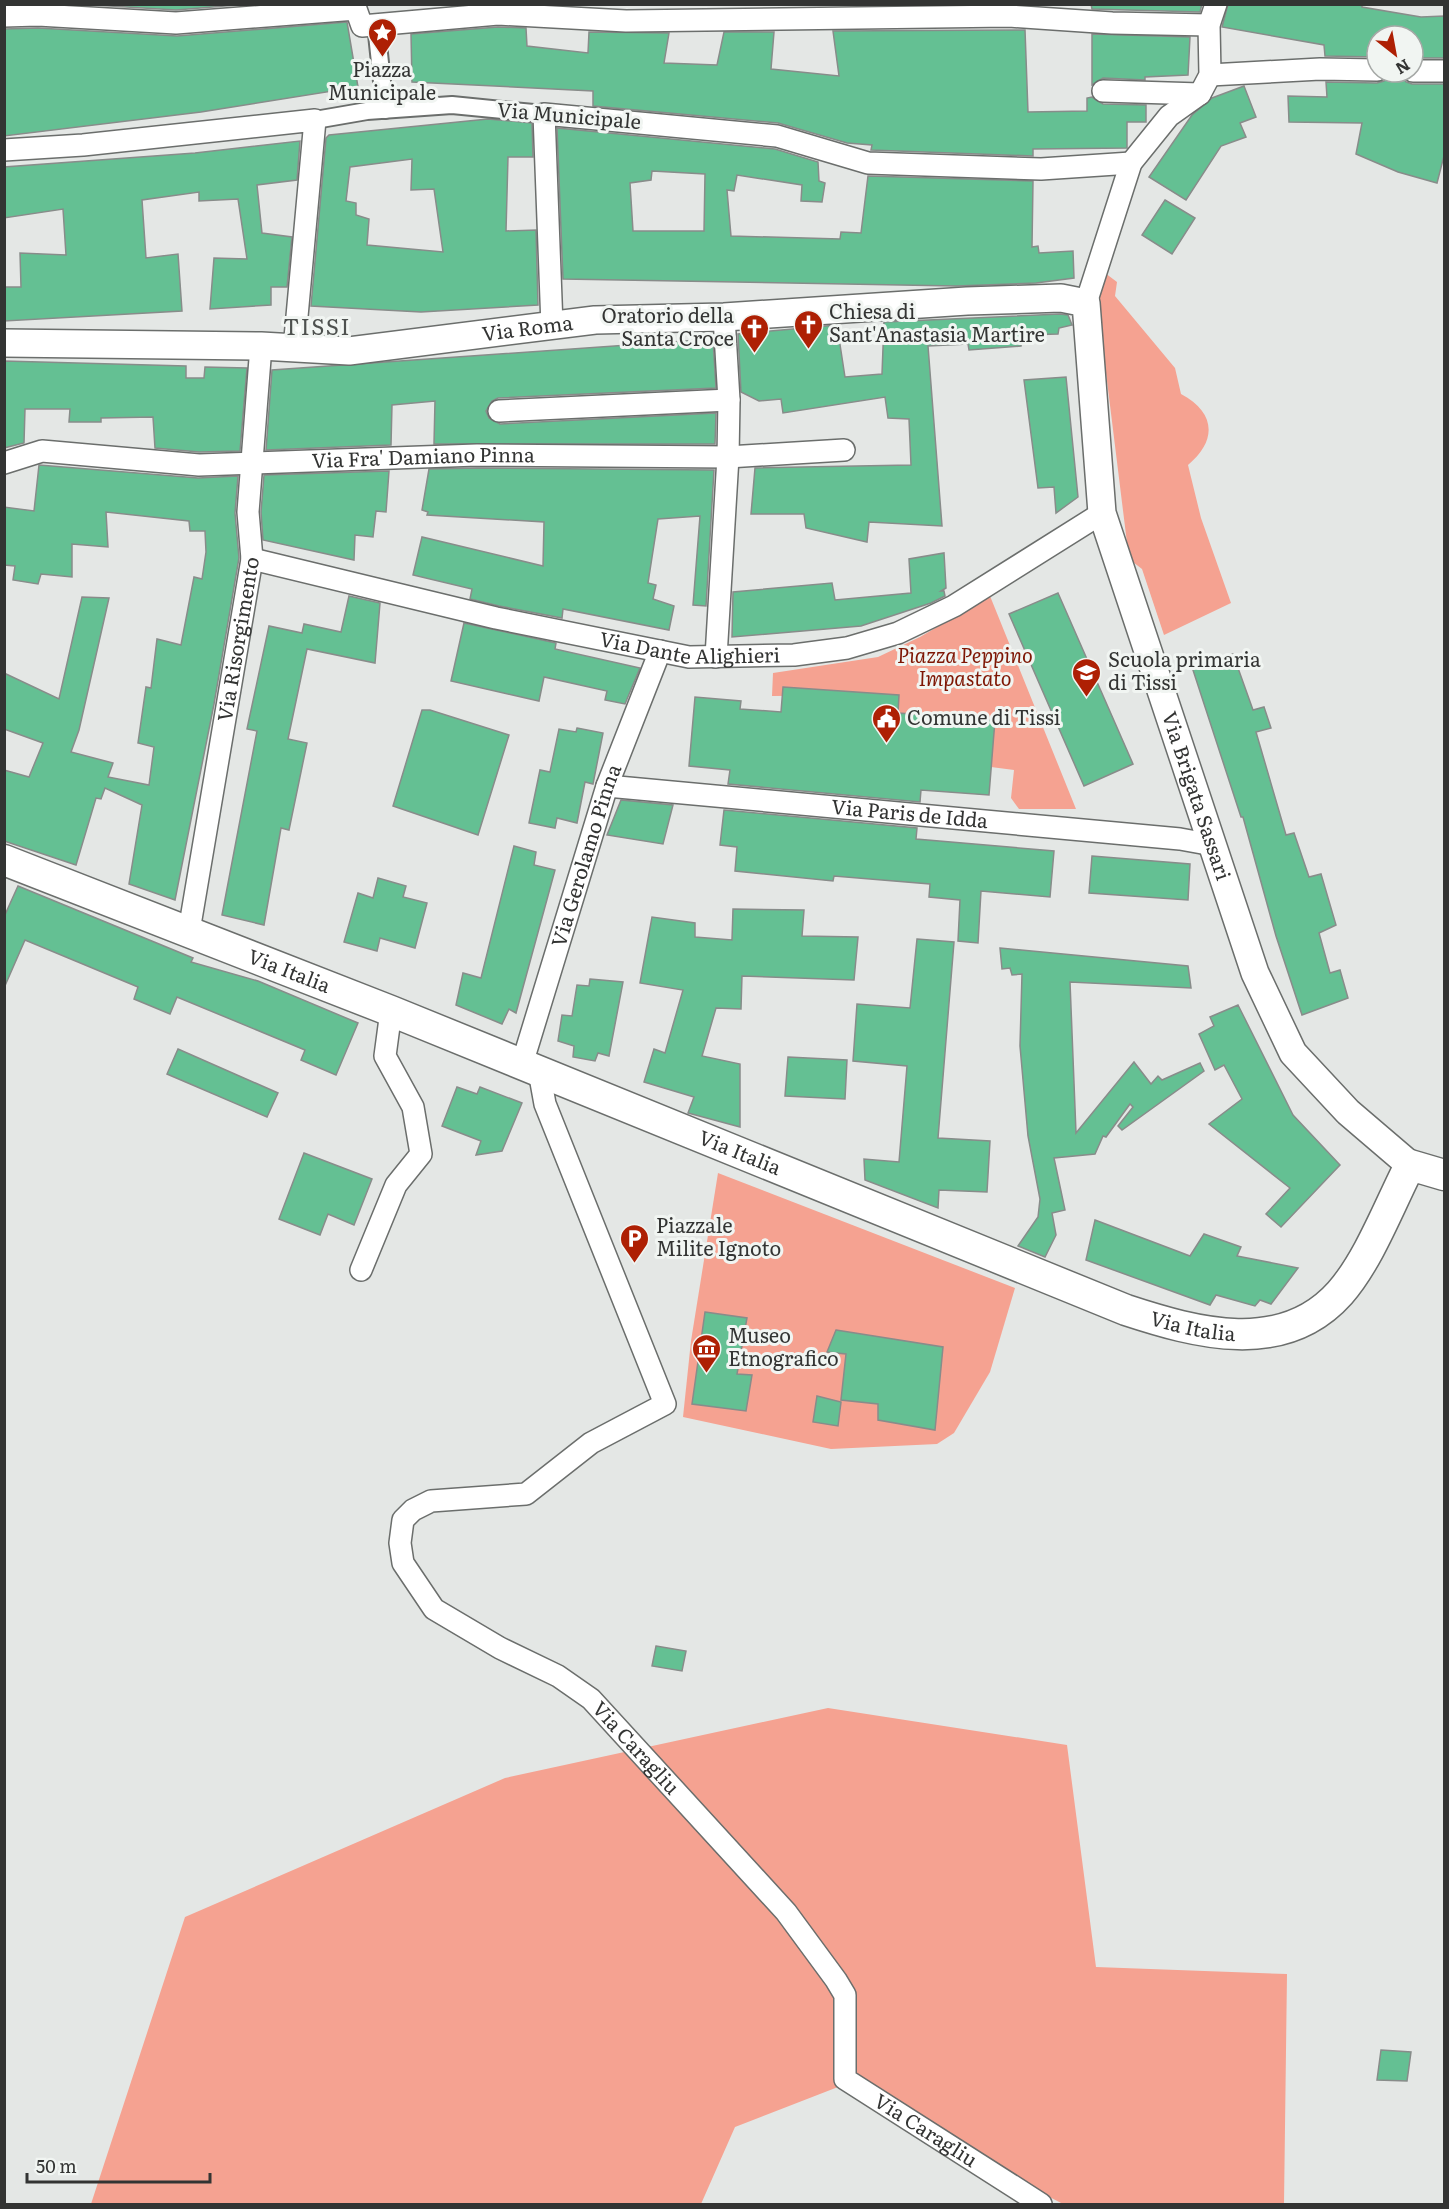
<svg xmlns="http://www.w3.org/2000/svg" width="1449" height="2209" font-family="Literata,serif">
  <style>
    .green { fill: #f5a291 }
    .building { fill: #64c093; stroke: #888c8a; stroke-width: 1.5; fill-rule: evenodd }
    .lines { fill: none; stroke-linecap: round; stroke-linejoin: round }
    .pedestrian-casing { stroke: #6b6e6c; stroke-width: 20 }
    .minor-casing { stroke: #6b6e6c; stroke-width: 24 }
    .tertiary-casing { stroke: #6b6e6c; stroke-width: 30 }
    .secondary-casing { stroke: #6b6e6c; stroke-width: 33 }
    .pedestrian { stroke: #fff; stroke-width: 16 }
    .minor { stroke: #fff; stroke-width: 21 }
    .tertiary { stroke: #fff; stroke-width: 27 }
    .secondary { stroke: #fff; stroke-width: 30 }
    .labels { text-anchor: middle; stroke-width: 6; stroke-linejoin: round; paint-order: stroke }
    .poi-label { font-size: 20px; fill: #333433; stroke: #f1f5f2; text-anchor: start }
    .street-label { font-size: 20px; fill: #333433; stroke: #f1f5f2 }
    .park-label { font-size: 20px; font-style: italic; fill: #7e1604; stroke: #f1f5f2 }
    .quarter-label { font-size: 22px; letter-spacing: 1.5px; fill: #4e514f; stroke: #f1f5f2 }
  </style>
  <rect width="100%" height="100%" fill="#e4e7e5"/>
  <!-- green -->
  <g class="green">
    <path d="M1105,273L1117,282L1115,296L1175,368L1181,394C1215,412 1218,440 1188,465L1201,518L1231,603L1164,635L1142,569L1129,559L1098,308L1099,289Z"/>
    <path d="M990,596L1076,809H1019L1011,798L1014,770L991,767L898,713L899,695L772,696L773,673L878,657L920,637Z"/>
    <path d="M718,1173L1015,1288L990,1372L954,1433L937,1444L831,1449L683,1417L691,1341Z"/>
    <path d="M828,1708L1067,1745L1096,1967L1287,1974L1284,2204H1063L838,2087L735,2127L701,2204H91L185,1917L505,1778Z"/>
  </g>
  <!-- building -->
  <g class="building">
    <path d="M77,4H249L176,10Z"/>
    <path d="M1091,4H1202L1200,12L1092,9Z"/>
    <path d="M1228,4H1362V7L1421,17L1444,16V58H1413V36H1377V57L1325,56L1324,45L1222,27Z"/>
    <path d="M347,22L358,87L201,112L4,136V29L38,28L177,36Z"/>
    <path d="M498,27L526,28L527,46L588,53L589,32L669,33L664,63L717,65L724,32H774L771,69L839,76L833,31L1025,30L1028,112L1087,111V98L1092,97L1103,104L1146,105V122H1127V148L1033,149V156L871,150L872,145L847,143L778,123L593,106V91L412,82L411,34Z"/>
    <path d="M1092,34L1190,37L1188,75L1145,77V80L1103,78L1092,85Z"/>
    <path d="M1389,72H1400L1406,82L1412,84H1444V156L1437,183L1398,172L1356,154L1362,123L1289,122L1288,96L1327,97L1326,82L1377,83L1384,81Z"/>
    <path d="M1244,86L1256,117L1240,123L1246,137L1221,146L1186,200L1149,177L1192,115L1212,98Z"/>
    <path d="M488,119L532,123L533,157H508L506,231L536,230L538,305L421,312L311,306L326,138L329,135ZM412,159L411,190L434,189L443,252L367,245L369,219L356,215V203L346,201L350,167Z"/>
    <path d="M557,128L775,149L818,162L819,181L825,183L822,202L801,201L802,185L737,175L734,191L727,190L731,236L840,239L841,232L861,233L868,176L1033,181L1032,247L1038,246L1039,253L1073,251L1074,278L1036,283L956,286L563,279ZM652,171L705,174L704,231H633L630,183L651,180Z"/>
    <path d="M300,141L297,180L257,185L262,233L292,237L287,287H271V305L210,309L214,258L247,259L238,199L199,201V192L142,200L146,258L178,254L182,311L4,321V287H21L20,253L66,255L63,209L4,218V167L195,153Z"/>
    <path d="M1165,200L1195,218L1172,254L1142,235Z"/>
    <path d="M1060,314L1068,315L1072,325L1059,328L1058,334L1022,335L1021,346L969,350L968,344L928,346L942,526L869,522L867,542L806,528L804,514H751L755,468L911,465L909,419L888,418L885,397L783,413L781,399L759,401L741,392L738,334L837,325L845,377L882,374L884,322Z"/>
    <path d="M713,339L716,388L498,398L492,401L486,411L489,418L500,424L716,413L715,444H434L435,401L392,405L391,445L266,450L272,370Z"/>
    <path d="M4,361L186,366V378H204L205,367L247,368L240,451L199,452L155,448L153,417L101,418V422H69L70,409H25L24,443L4,448Z"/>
    <path d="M1066,377L1078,497L1056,513L1054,487L1038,488L1024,380Z"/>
    <path d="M39,465L198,478L238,476L235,513L239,558L214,704L175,900L129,884L142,805L105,788L101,799L96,798L76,865L4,841V770L29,777L43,743L4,729V673L59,699L82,597L109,598L79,730L71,752L113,763L108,777L149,785L154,747L138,743L146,687L151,688L157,639L181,645L194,577L202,579L206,552L205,531H190L189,521L106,512L108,547L72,544V577L41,574L38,584L13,580L15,566L4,565V507L34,511Z"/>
    <path d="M477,468L714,470L706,606L693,605L700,516L658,519L648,583L656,585L653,599L674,606L669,630L563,609L562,618L499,606L470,599L472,589L413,575L422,537L543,566L544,522L427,515L428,512L422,510L429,469Z"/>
    <path d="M389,471L386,512L376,511L373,537L355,535L354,560L263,540L261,512L264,475Z"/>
    <path d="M944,553L946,588L941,591H944L945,596L931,603L861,626L732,637L733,592L832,583L835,600L911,593L909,559Z"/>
    <path d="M1058,593L1133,764L1084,786L1009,614Z"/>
    <path d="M349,596L380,603L375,663L307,649L288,739L307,743L289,830L281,828L264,925L222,915L257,731L247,729L269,626L302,633L304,624L341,632Z"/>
    <path d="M464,623L556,643L555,649L640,668L625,704L605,700L607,691L544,677L539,701L451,681Z"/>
    <path d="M1233,654L1253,710L1264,707L1271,728L1256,732L1286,835L1294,833L1309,877L1321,874L1336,925L1319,933L1330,973L1340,970L1348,998L1302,1015L1276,936L1243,817H1241L1192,667Z"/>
    <path d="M783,687L899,695L898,713L995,720L989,795L921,790L920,802L728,784L730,770L689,766L695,697L741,701L740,709L781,712Z"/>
    <path d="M422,710H430L509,735L478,835L393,806Z"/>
    <path d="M577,728L603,733L593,784L585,782L577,823L557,818L555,828L529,823L540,770L550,772L559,729L576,732Z"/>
    <path d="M621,800L673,805L663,844L607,835Z"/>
    <path d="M724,810L917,828L916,839L1054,851L1050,897L981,891L978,943L958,941L960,900L929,897L930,884L834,876L833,881L735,871L737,847L720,845Z"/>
    <path d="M514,846L536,852L534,865L555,870L516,1013L509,1009L502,1024L456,1005L463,973L481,978Z"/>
    <path d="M1092,856L1190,864L1188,900L1089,893Z"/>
    <path d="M378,878L406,886L403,897L427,903L415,948L380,938L377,951L344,942L358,893L373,898Z"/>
    <path d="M18,886L193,958L191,962L258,981L358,1023L336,1075L301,1060L305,1050L177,997L170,1014L134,999L138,987L25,940L4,988V917Z"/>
    <path d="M733,909L804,910L802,936L858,937L854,980L742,976L741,1009L716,1008L702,1056L740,1064V1127L688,1113L694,1097L644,1082L654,1049L665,1053L683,990L640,983L652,917L695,923V937L732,940Z"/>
    <path d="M917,939L954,942L938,1138L990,1141L987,1192L939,1190L938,1208L865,1180L864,1159L899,1162L907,1066L853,1061L857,1004L910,1008Z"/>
    <path d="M1000,948L1188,966L1191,988L1070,982L1076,1133L1134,1062L1151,1084L1158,1076L1162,1080L1200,1063L1204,1071L1122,1130L1118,1126L1133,1107L1130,1104L1106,1137L1103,1136L1095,1154L1054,1158L1065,1210L1052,1213L1056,1235L1045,1257L1018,1246L1038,1217L1040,1199L1028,1136L1020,1046L1022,974L1012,975L1010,968L1002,969Z"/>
    <path d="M590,979L623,982L609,1056L598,1053L595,1061L573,1057L574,1046L558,1041L562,1015L572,1016L577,985L589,986Z"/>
    <path d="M1238,1005L1293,1115L1340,1165L1281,1227L1266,1214L1290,1188L1209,1124L1242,1099L1224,1065L1215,1070L1199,1034L1214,1026L1210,1017Z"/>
    <path d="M178,1049L278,1093L267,1117L167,1074Z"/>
    <path d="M788,1057L847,1060L845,1099L785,1096Z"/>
    <path d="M457,1087L477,1094L480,1087L522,1103L502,1151L476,1155L481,1141L442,1126Z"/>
    <path d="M304,1153L372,1179L354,1225L328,1214L320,1235L279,1219Z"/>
    <path d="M1095,1220L1190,1256L1204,1234L1241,1247L1237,1256L1298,1268L1271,1304L1260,1300L1255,1306L1216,1295L1210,1305L1086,1260Z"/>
    <path d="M705,1312L747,1318L737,1374L752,1375L746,1411L692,1404Z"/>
    <path d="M836,1330L943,1347L935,1430L878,1420V1404L841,1400L846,1354L827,1352Z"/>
    <path d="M817,1396L841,1402L838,1426L813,1422Z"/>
    <path d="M656,1646L686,1651L682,1671L652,1666Z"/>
    <path d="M1381,2050L1411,2052L1407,2081L1377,2080Z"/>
  </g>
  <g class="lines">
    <defs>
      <g id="pedestrian">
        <path d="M376,25L385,110"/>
        <path d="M315,120L367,111L452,105L544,114"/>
      </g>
      <g id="minor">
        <path d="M4,16L38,15L176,23L356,9L362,26L498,14L626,21L1009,16L1112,23L1209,25"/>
        <path d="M1413,71H1444"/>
        <path d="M1210,75L1320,69L1377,70"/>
        <path d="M1103,91L1200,94"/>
        <path d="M4,150L83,145L315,120L294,349"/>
        <path d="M1086,303L1131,163L1169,116L1200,94L1210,75L1209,25L1216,4"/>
        <path d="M552,326L544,114L777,136L868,163L1041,169L1131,163"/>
        <path d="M499,411L729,400"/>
        <path id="s1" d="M4,463L42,451L199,465L477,455L728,457L844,450"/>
        <path id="s2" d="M252,559L496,618L689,657L794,655L847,648L898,633L954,606L1102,513"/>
        <path d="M716,657L728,457L729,400L724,317"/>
        <path id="s3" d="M607,786L1180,839L1213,845"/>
        <path id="s4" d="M189,931L252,559L248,512L261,346"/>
        <path id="s5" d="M522,1064L607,786L660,651"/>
        <path id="s6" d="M539,1071L545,1104L665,1404L591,1443L526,1494L431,1501L413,1510L403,1520L400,1543L403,1563L434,1609L500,1648L558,1676L591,1699L786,1912L836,1980L845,1995V2079L1041,2204"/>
        <path d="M361,1270L396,1185L421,1154L413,1107L385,1056L391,1011"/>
      </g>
      <g id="tertiary">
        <path id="s7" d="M4,343L261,346L349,351L595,320L724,317L967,301L1061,298L1086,303L1102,513L1255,973L1293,1053L1348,1112L1410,1165"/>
      </g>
      <g id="secondary">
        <path id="s8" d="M4,860L391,1011L1126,1310C1196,1333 1283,1357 1340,1293C1369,1260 1389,1206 1410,1165L1444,1175"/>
      </g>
    </defs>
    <!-- pedestrian casing -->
    <use href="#pedestrian" class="pedestrian-casing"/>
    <!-- minor casing -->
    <use href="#minor" class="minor-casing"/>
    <!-- tertiary casing -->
    <use href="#tertiary" class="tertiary-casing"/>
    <!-- secondary casing -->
    <use href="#secondary" class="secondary-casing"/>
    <!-- pedestrian -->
    <use href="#pedestrian" class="pedestrian"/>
    <!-- minor -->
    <use href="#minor" class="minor"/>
    <!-- tertiary -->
    <use href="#tertiary" class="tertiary"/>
    <!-- secondary -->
    <use href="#secondary" class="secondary"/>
  </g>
  <!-- icons -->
  <defs>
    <symbol id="sight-pin" viewBox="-11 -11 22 30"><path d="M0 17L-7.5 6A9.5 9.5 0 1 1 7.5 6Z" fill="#ae2004" stroke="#f1f5f2"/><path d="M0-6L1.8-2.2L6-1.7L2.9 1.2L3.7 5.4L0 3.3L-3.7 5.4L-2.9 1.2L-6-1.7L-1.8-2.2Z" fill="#fff"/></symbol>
    <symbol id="church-pin" viewBox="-11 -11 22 30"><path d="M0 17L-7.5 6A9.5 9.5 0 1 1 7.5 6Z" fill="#ae2004" stroke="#f1f5f2"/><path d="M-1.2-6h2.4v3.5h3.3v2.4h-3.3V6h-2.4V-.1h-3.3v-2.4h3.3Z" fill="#fff"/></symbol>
    <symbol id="school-pin" viewBox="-11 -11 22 30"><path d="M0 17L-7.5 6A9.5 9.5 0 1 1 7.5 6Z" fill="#ae2004" stroke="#f1f5f2"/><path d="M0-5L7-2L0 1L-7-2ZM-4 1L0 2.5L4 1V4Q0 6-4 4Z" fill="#fff"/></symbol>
    <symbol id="civic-pin" viewBox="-11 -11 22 30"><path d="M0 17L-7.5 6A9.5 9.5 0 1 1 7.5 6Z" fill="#ae2004" stroke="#f1f5f2"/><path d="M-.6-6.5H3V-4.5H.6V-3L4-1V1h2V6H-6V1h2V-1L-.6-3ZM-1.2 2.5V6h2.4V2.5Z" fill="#fff"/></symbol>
    <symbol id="parking-pin" viewBox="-11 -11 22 30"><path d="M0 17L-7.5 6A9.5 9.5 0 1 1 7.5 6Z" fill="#ae2004" stroke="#f1f5f2"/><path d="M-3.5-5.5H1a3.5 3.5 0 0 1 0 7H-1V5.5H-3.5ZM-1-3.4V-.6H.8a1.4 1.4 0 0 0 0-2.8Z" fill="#fff"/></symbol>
    <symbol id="museum-pin" viewBox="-11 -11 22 30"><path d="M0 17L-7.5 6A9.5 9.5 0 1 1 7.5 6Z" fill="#ae2004" stroke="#f1f5f2"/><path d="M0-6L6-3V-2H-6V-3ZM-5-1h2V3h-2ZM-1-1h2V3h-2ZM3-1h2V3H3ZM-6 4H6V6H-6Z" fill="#fff"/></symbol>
  </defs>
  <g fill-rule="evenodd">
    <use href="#sight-pin" x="366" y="16" width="33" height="45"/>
    <use href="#church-pin" x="792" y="308" width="33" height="45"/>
    <use href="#church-pin" x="738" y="312" width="33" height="45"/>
    <use href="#school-pin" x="1070" y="656" width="33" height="45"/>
    <use href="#civic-pin" x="870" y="702" width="33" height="45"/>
    <use href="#parking-pin" x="618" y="1222" width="33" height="45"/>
    <use href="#museum-pin" x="690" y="1332" width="33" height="45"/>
  </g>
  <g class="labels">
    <!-- poi labels -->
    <g class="poi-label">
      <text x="382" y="77" text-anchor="middle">Piazza<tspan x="382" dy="23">Municipale</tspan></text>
      <text x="829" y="319">Chiesa di<tspan x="829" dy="23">Sant'Anastasia Martire</tspan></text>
      <text x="734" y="323" text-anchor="end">Oratorio della<tspan x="734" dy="23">Santa Croce</tspan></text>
      <text x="1108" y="667">Scuola primaria<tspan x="1108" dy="23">di Tissi</tspan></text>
      <text x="907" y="725">Comune di Tissi</text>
      <text x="656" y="1233">Piazzale<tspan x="656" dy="23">Milite Ignoto</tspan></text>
      <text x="728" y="1343">Museo<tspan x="728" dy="23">Etnografico</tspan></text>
    </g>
    <!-- street labels -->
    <g class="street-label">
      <text transform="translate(569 116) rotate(5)" y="7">Via Municipale</text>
      <text dy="7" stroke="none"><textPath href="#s7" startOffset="525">Via Roma</textPath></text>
      <text dy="7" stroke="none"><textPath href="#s1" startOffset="422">Via Fra' Damiano Pinna</textPath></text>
      <text dy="7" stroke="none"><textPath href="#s4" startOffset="296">Via Risorgimento</textPath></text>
      <text dy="7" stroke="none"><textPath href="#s2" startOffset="448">Via Dante Alighieri</textPath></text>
      <text dy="7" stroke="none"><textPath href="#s7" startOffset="1594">Via Brigata Sassari</textPath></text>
      <text dy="7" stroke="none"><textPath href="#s3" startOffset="304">Via Paris de Idda</textPath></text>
      <text dy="7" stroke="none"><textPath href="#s5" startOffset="218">Via Gerolamo Pinna</textPath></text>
      <text dy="7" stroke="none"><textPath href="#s8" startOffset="306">Via Italia</textPath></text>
      <text dy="7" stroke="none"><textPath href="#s8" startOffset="792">Via Italia</textPath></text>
      <text dy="7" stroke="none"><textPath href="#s8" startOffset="1278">Via Italia</textPath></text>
      <text dy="7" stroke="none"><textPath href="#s6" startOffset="999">Via Caragliu</textPath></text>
      <text dy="7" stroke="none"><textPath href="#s6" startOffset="1503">Via Caragliu</textPath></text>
    </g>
    <!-- park labels -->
    <g class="park-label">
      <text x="965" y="663">Piazza Peppino<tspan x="965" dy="23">Impastato</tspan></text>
    </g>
    <!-- quarter labels -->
    <g class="quarter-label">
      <text x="317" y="335">TISSI</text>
    </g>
  </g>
  <!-- border -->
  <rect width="1449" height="2209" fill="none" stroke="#333433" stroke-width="12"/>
  <!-- north arrow -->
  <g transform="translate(1395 54) rotate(149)"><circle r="28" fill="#f1f5f2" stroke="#a5a8a6" stroke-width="1.5"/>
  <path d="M0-4.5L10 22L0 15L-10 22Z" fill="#ae2004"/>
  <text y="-9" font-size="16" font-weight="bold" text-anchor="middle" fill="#333433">N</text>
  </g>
  <!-- scale -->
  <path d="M27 2173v9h183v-9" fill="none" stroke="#333433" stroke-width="3"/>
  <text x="36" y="2173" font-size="18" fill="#333433" stroke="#f1f5f2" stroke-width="4.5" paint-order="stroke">50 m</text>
</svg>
